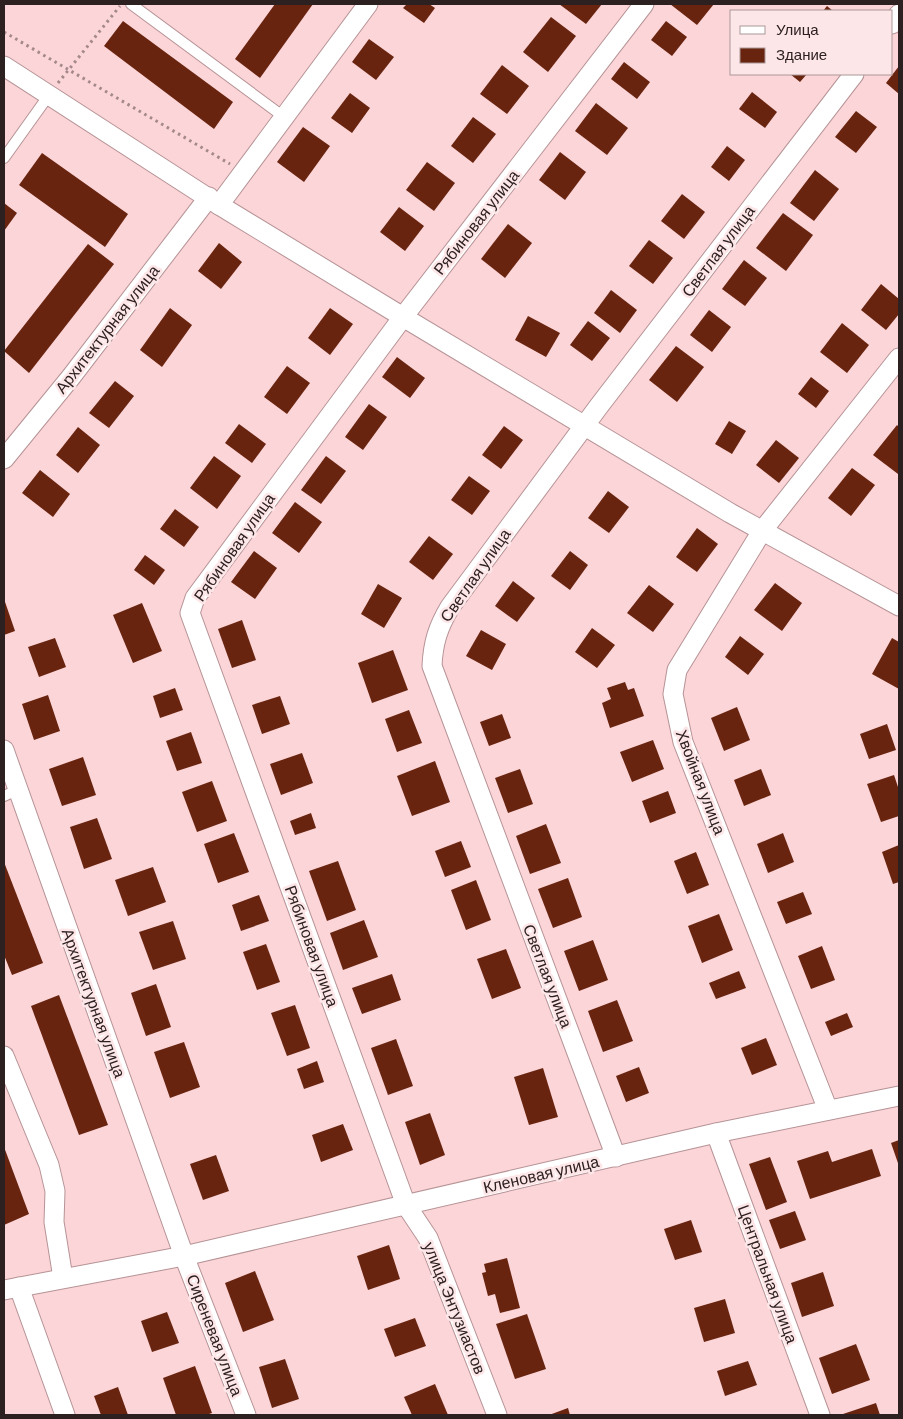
<svg xmlns="http://www.w3.org/2000/svg" width="903" height="1419" font-family="Barlow,sans-serif">
  <style>
    .building { fill: #69240f }
    .lines { fill: none; stroke-linecap: round; stroke-linejoin: round }
    .lane-casing { stroke: #b69396; stroke-width: 12 }
    .street-casing { stroke: #b69396; stroke-width: 21 }
    .path { stroke: #a4888a; stroke-width: 3; stroke-dasharray: 2.5 4; stroke-linecap: butt }
    .lane { stroke: #fff; stroke-width: 10 }
    .street { stroke: #fff; stroke-width: 19 }
    .labels { text-anchor: middle; stroke-width: 5; stroke-linejoin: round; paint-order: stroke }
    .street-label { font-size: 16px; fill: #2d2021; stroke: #fde6e8 }
  </style>
  <rect width="100%" height="100%" fill="#fbd5d8"/>
  <!-- building -->
  <g class="building">
    <path d="M275,4H313L260,78L235,59Z"/>
    <path d="M407,4H429L435,8L424,23L403,8Z"/>
    <path d="M559,4H602L586,24Z"/>
    <path d="M670,4H714L697,25Z"/>
    <path d="M827,6L833,11H823Z"/>
    <path d="M551,17L576,36L548,72L523,52Z"/>
    <path d="M123,21L233,102L214,129L104,46Z"/>
    <path d="M666,21L687,37L672,56L651,40Z"/>
    <path d="M369,39L394,57L376,80L352,62Z"/>
    <path d="M624,62L650,82L637,99L611,79Z"/>
    <path d="M502,65L529,86L507,114L480,94Z"/>
    <path d="M899,66V94L886,83Z"/>
    <path d="M790,74H807L800,82Z"/>
    <path d="M752,92L777,112L765,128L739,109Z"/>
    <path d="M350,93L370,108L352,133L331,118Z"/>
    <path d="M596,103L628,128L607,155L575,131Z"/>
    <path d="M856,111L877,127L856,153L835,137Z"/>
    <path d="M473,117L496,134L473,163L451,146Z"/>
    <path d="M303,127L330,146L304,182L277,162Z"/>
    <path d="M727,146L745,160L729,181L711,167Z"/>
    <path d="M560,152L586,172L565,200L539,180Z"/>
    <path d="M42,153L128,214L105,247L19,185Z"/>
    <path d="M427,162L455,183L434,211L406,190Z"/>
    <path d="M815,170L839,189L814,221L790,203Z"/>
    <path d="M682,194L705,212L684,239L661,221Z"/>
    <path d="M4,203L17,213L4,231Z"/>
    <path d="M399,207L424,226L405,251L380,232Z"/>
    <path d="M783,213L813,235L786,271L756,248Z"/>
    <path d="M508,224L532,243L505,278L481,259Z"/>
    <path d="M649,240L673,258L653,284L629,266Z"/>
    <path d="M219,243L242,262L221,289L198,271Z"/>
    <path d="M88,244L114,264L29,373L4,351Z"/>
    <path d="M744,260L767,278L745,306L722,289Z"/>
    <path d="M881,284L899,299V314L886,330L861,310Z"/>
    <path d="M611,290L637,310L620,333L594,313Z"/>
    <path d="M170,308L192,325L162,367L140,350Z"/>
    <path d="M330,308L353,324L330,355L308,338Z"/>
    <path d="M709,310L731,327L712,352L690,335Z"/>
    <path d="M528,316L560,333L546,357L515,340Z"/>
    <path d="M588,321L610,338L592,361L570,345Z"/>
    <path d="M842,323L869,345L847,373L820,352Z"/>
    <path d="M676,346L704,367L677,402L649,380Z"/>
    <path d="M397,357L425,378L410,398L382,377Z"/>
    <path d="M287,366L310,383L287,414L264,397Z"/>
    <path d="M811,377L829,391L816,408L798,394Z"/>
    <path d="M115,381L134,396L109,428L89,413Z"/>
    <path d="M369,404L387,417L363,450L345,437Z"/>
    <path d="M729,421L746,431L732,454L715,444Z"/>
    <path d="M239,424L266,444L252,463L225,443Z"/>
    <path d="M897,425L899,427L898,474L873,455Z"/>
    <path d="M504,426L523,440L501,469L482,455Z"/>
    <path d="M78,427L100,445L78,473L56,455Z"/>
    <path d="M776,440L799,458L779,483L756,465Z"/>
    <path d="M214,456L241,476L217,509L190,488Z"/>
    <path d="M326,456L346,471L321,504L301,490Z"/>
    <path d="M852,468L875,485L851,516L828,498Z"/>
    <path d="M40,470L70,494L53,517L22,493Z"/>
    <path d="M469,476L490,491L472,515L451,500Z"/>
    <path d="M608,491L629,507L609,533L588,518Z"/>
    <path d="M295,502L322,522L299,553L272,533Z"/>
    <path d="M175,509L199,527L184,547L160,529Z"/>
    <path d="M697,528L718,544L697,572L676,557Z"/>
    <path d="M429,536L453,554L433,580L409,562Z"/>
    <path d="M254,551L277,568L255,599L231,582Z"/>
    <path d="M570,551L588,565L570,590L551,576Z"/>
    <path d="M145,555L165,570L154,585L134,570Z"/>
    <path d="M513,581L535,598L517,622L495,606Z"/>
    <path d="M775,583L802,603L782,631L754,610Z"/>
    <path d="M378,584L402,598L384,628L361,614Z"/>
    <path d="M649,585L674,604L653,632L627,613Z"/>
    <path d="M4,599L15,631L4,635Z"/>
    <path d="M142,603L162,651L133,663L113,615Z"/>
    <path d="M242,620L256,660L232,668L218,629Z"/>
    <path d="M592,628L615,645L597,668L575,652Z"/>
    <path d="M481,630L506,644L492,670L466,656Z"/>
    <path d="M740,636L764,654L748,675L725,657Z"/>
    <path d="M55,638L66,667L39,677L28,647Z"/>
    <path d="M892,638L899,642V689L872,674Z"/>
    <path d="M393,650L408,690L372,703L358,663Z"/>
    <path d="M625,682L628,690L634,688L644,716L610,728L602,703L611,699L607,688Z"/>
    <path d="M175,688L183,710L160,718L153,696Z"/>
    <path d="M48,695L60,731L34,740L22,704Z"/>
    <path d="M280,696L290,724L262,734L252,705Z"/>
    <path d="M737,707L750,740L724,751L711,718Z"/>
    <path d="M409,710L422,743L397,752L385,719Z"/>
    <path d="M502,714L511,738L489,746L480,722Z"/>
    <path d="M887,724L896,750L869,759L860,734Z"/>
    <path d="M191,732L202,763L177,771L166,741Z"/>
    <path d="M653,740L664,769L632,782L620,752Z"/>
    <path d="M302,753L313,783L281,795L270,764Z"/>
    <path d="M83,757L96,795L62,806L49,769Z"/>
    <path d="M435,761L450,802L412,816L397,776Z"/>
    <path d="M520,769L533,804L508,813L495,778Z"/>
    <path d="M761,769L771,795L744,806L734,780Z"/>
    <path d="M894,775L899,790V816L881,822L867,784Z"/>
    <path d="M212,781L227,821L197,832L182,792Z"/>
    <path d="M668,791L676,813L650,823L642,801Z"/>
    <path d="M311,813L316,828L295,835L290,821Z"/>
    <path d="M97,818L112,859L84,869L70,827Z"/>
    <path d="M546,824L561,863L530,874L516,836Z"/>
    <path d="M234,833L249,872L218,883L204,844Z"/>
    <path d="M783,833L794,862L768,873L757,844Z"/>
    <path d="M461,841L471,867L445,877L435,851Z"/>
    <path d="M899,845V882L893,884L882,852Z"/>
    <path d="M696,852L709,885L687,894L674,861Z"/>
    <path d="M338,861L356,910L327,921L309,871Z"/>
    <path d="M4,862L43,963L12,975L4,955Z"/>
    <path d="M153,867L166,902L128,916L115,880Z"/>
    <path d="M568,878L582,917L553,928L538,889Z"/>
    <path d="M476,880L491,920L466,930L451,890Z"/>
    <path d="M803,892L812,914L786,924L777,902Z"/>
    <path d="M259,895L269,921L241,931L232,905Z"/>
    <path d="M719,914L733,950L702,963L688,926Z"/>
    <path d="M364,920L378,957L343,970L330,933Z"/>
    <path d="M173,921L186,959L153,970L139,932Z"/>
    <path d="M593,940L608,980L579,991L564,951Z"/>
    <path d="M266,944L280,982L257,990L243,952Z"/>
    <path d="M822,946L835,980L811,989L798,956Z"/>
    <path d="M506,949L521,988L492,999L477,959Z"/>
    <path d="M739,971L746,988L716,999L709,983Z"/>
    <path d="M392,974L401,1000L362,1014L352,988Z"/>
    <path d="M156,984L171,1027L146,1036L131,993Z"/>
    <path d="M59,995L108,1125L79,1135L31,1006Z"/>
    <path d="M617,1000L633,1041L603,1052L588,1011Z"/>
    <path d="M295,1005L310,1048L287,1056L271,1013Z"/>
    <path d="M847,1013L853,1027L831,1036L825,1022Z"/>
    <path d="M766,1038L777,1065L752,1075L741,1048Z"/>
    <path d="M396,1039L413,1086L388,1095L371,1048Z"/>
    <path d="M184,1042L200,1087L170,1098L154,1052Z"/>
    <path d="M317,1061L324,1082L304,1089L297,1069Z"/>
    <path d="M639,1067L649,1093L626,1102L616,1076Z"/>
    <path d="M543,1068L558,1117L529,1125L514,1077Z"/>
    <path d="M430,1113L445,1155L420,1165L405,1122Z"/>
    <path d="M343,1124L353,1150L321,1162L312,1135Z"/>
    <path d="M899,1140V1166L891,1143Z"/>
    <path d="M4,1147L29,1214L4,1225Z"/>
    <path d="M872,1149L881,1176L810,1199L797,1161L828,1151L832,1162Z"/>
    <path d="M216,1155L229,1191L203,1200L190,1164Z"/>
    <path d="M770,1157L787,1202L766,1210L749,1164Z"/>
    <path d="M795,1211L806,1240L780,1249L769,1220Z"/>
    <path d="M691,1220L702,1252L675,1260L664,1229Z"/>
    <path d="M389,1245L400,1279L368,1290L357,1256Z"/>
    <path d="M507,1258L520,1308L500,1313L495,1294L488,1296L482,1273L486,1272L484,1264Z"/>
    <path d="M255,1271L274,1320L243,1332L225,1283Z"/>
    <path d="M823,1272L834,1306L802,1317L791,1283Z"/>
    <path d="M725,1299L735,1333L704,1342L694,1308Z"/>
    <path d="M167,1312L179,1343L152,1352L141,1321Z"/>
    <path d="M527,1314L546,1369L515,1379L496,1324Z"/>
    <path d="M415,1318L426,1346L395,1357L384,1329Z"/>
    <path d="M856,1344L870,1380L832,1394L819,1358Z"/>
    <path d="M285,1359L299,1399L272,1408L259,1367Z"/>
    <path d="M748,1361L757,1385L725,1396L717,1371Z"/>
    <path d="M195,1366L212,1413L206,1415H176L163,1378Z"/>
    <path d="M435,1384L448,1415H412L404,1397Z"/>
    <path d="M118,1387L128,1415H101L94,1396Z"/>
    <path d="M876,1403L880,1415H840Z"/>
    <path d="M568,1408L570,1415H549Z"/>
  </g>
  <g class="lines">
    <defs>
      <g id="lane">
        <path d="M131,4L284,117"/>
        <path d="M4,158L49,95"/>
        <path d="M4,796L17,790"/>
      </g>
      <g id="street">
        <path d="M892,24L899,14"/>
        <path d="M4,66L219,205L403,317L730,513L899,606"/>
        <path d="M219,205L368,4"/>
        <path d="M4,459L71,377L209,197"/>
        <path d="M4,750L184,1256L246,1415"/>
        <path d="M4,1056L49,1165L55,1191L54,1222L63,1278"/>
        <path d="M828,1110L683,742L673,694L677,670L762,531L899,358"/>
        <path d="M716,1133L820,1415"/>
        <path d="M616,1157L432,666C433,643 438,627 450,607L599,406L854,74"/>
        <path d="M19,1287L65,1415"/>
        <path d="M4,1290L184,1256L716,1133L899,1096"/>
        <path d="M497,1415L428,1238L406,1205L190,613L195,598L403,317L644,4"/>
      </g>
    </defs>
    <!-- lane casing -->
    <use href="#lane" class="lane-casing"/>
    <!-- street casing -->
    <use href="#street" class="street-casing"/>
    <!-- path -->
    <g class="path">
      <path d="M4,32L230,164"/>
      <path d="M58,83L120,6"/>
    </g>
    <!-- lane -->
    <use href="#lane" class="lane"/>
    <!-- street -->
    <use href="#street" class="street"/>
  </g>
  <g class="labels">
    <!-- street labels -->
    <g class="street-label">
      <text transform="translate(476 222) rotate(-52)" y="6">Рябиновая улица</text>
      <text transform="translate(718 251) rotate(-53)" y="6">Светлая улица</text>
      <text transform="translate(107 329) rotate(-52)" y="6">Архитектурная улица</text>
      <text transform="translate(234 547) rotate(-55)" y="6">Рябиновая улица</text>
      <text transform="translate(475 575) rotate(-55)" y="6">Светлая улица</text>
      <text transform="translate(701 782) rotate(69)" y="6">Хвойная улица</text>
      <text transform="translate(312 946) rotate(70)" y="6">Рябиновая улица</text>
      <text transform="translate(548 976) rotate(69)" y="6">Светлая улица</text>
      <text transform="translate(94 1003) rotate(70)" y="6">Архитектурная улица</text>
      <text transform="translate(541 1174) rotate(-13)" y="6">Кленовая улица</text>
      <text transform="translate(768 1274) rotate(70)" y="6">Центральная улица</text>
      <text transform="translate(455 1308) rotate(68)" y="6">улица Энтузиастов</text>
      <text transform="translate(215 1335) rotate(69)" y="6">Сиреневая улица</text>
    </g>
  </g>
  <!-- border -->
  <rect width="903" height="1419" fill="none" stroke="#2d2021" stroke-width="10"/>
  <!-- legend -->
  <rect x="730" y="10" width="162" height="65" fill="#fde6e8" stroke="#aa9798"/>
  <rect x="740" y="26" width="25" height="8" fill="#ffffff" stroke="#aa9798"/>
  <text x="776" y="35" font-size="15" fill="#2d2021">Улица</text>
  <rect x="740" y="48" width="25" height="15" fill="#69240f" stroke="#aa9798"/>
  <text x="776" y="60" font-size="15" fill="#2d2021">Здание</text>
</svg>
